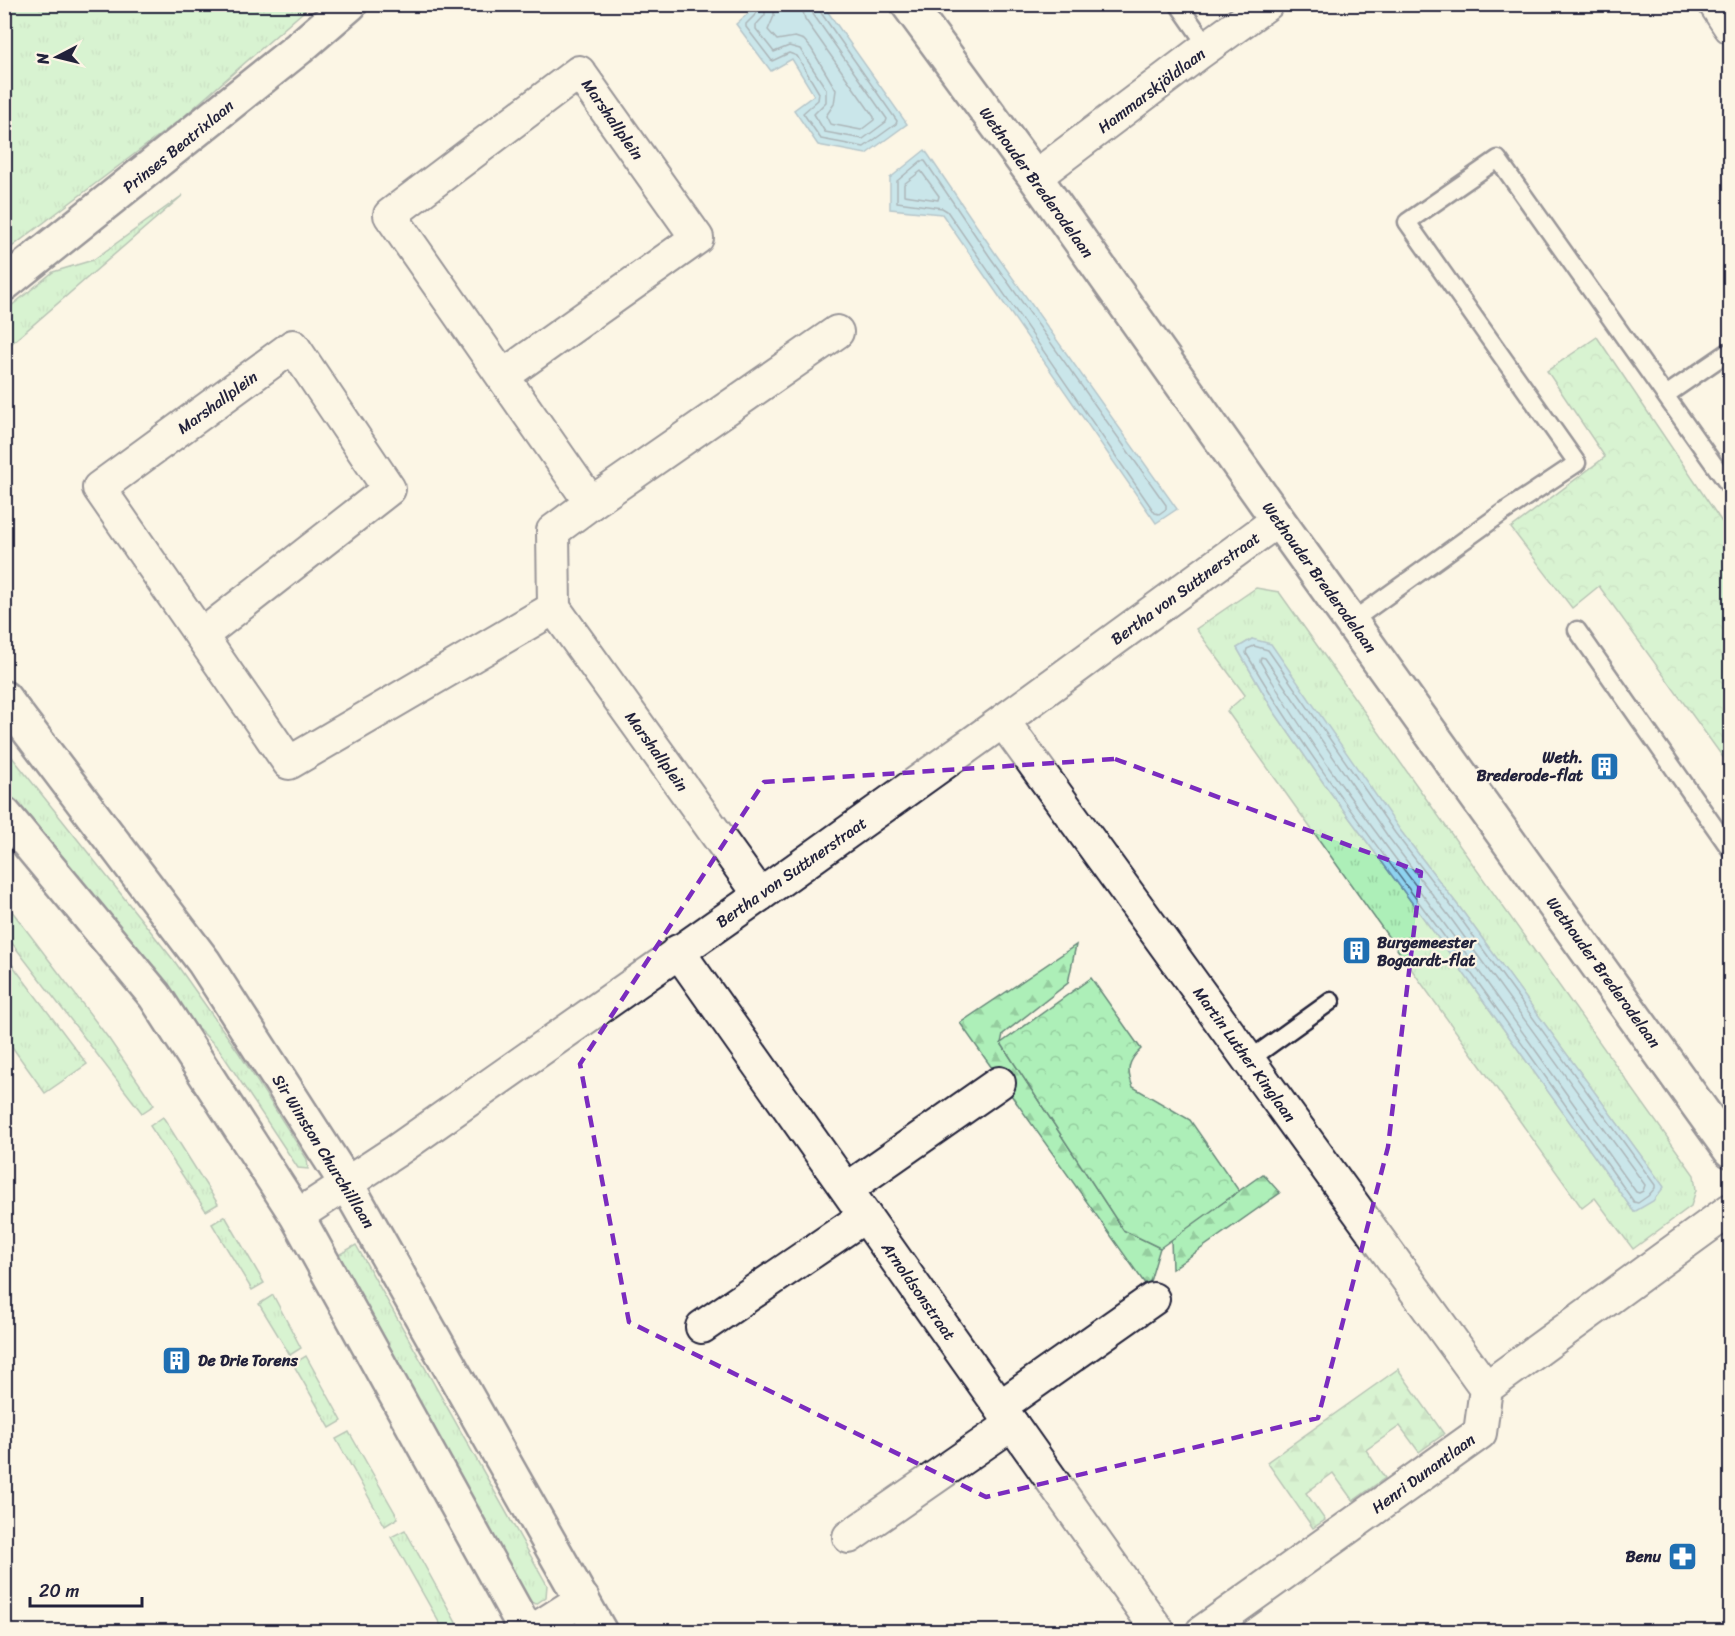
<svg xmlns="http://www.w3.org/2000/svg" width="1735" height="1636" font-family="Sriracha,sans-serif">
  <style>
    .grass { fill: url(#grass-tufts); stroke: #68887a; stroke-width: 1.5; fill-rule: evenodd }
    .forest { fill: url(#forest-firs); stroke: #68887a; stroke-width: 1.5 }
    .park { fill: url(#park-crowns); stroke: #68887a; stroke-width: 1.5 }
    .water { fill: #8ed3f0; stroke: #638ca8; stroke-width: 1.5 }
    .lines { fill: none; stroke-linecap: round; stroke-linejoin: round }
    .shore { stroke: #4d6983; stroke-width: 1.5 }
    .lane-casing { stroke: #22223b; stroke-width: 21 }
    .street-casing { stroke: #22223b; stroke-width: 36 }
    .secondary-casing { stroke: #22223b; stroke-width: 38 }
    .lane { stroke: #fcf5e5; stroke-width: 16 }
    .street { stroke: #fcf5e5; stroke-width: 32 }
    .secondary { stroke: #fcf5e5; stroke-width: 33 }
    .marked { fill: none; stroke: #7b2cbf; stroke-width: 4.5; stroke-dasharray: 12 8; stroke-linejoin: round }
    .labels { text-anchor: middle; stroke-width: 4.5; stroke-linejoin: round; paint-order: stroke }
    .street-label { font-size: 16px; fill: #22223b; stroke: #fcf5e5 }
    .poi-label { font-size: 16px; font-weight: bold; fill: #22223b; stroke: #fcf5e5; text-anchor: end }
  </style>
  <defs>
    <pattern id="grass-tufts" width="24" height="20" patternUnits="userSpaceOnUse" patternTransform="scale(1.5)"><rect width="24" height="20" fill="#adefb8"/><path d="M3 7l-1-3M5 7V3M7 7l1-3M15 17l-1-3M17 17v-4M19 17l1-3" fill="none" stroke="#95cd9f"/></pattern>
    <pattern id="forest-firs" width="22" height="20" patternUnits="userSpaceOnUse" patternTransform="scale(1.5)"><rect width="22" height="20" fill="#adefb8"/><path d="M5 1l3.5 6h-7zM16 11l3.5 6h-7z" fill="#95cd9f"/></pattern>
    <pattern id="park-crowns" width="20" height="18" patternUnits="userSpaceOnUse" patternTransform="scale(1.5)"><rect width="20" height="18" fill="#adefb8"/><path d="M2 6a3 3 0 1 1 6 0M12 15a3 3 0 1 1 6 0" fill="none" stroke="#95cd9f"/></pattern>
  </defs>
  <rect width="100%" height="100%" fill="#fcf5e5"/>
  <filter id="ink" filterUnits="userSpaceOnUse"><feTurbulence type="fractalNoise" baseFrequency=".0167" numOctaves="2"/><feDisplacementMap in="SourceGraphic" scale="12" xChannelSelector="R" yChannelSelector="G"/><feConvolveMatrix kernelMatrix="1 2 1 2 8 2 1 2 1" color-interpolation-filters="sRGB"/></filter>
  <g filter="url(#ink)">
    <!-- grass -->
    <g class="grass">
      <path d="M5,4H311V5L182,118L5,252Z"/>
      <path d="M183,195L5,349V311L53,272L93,260Z"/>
      <path d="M1256,588L1279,592L1694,1175L1696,1190L1691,1206L1633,1249L1595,1198L1582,1208L1227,711L1245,695L1196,629ZM1252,639L1460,908L1663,1186L1634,1212L1450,954L1325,785L1273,710L1237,648Z"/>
      <path d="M4,747L175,962L239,1053L307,1159L308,1169L298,1168L219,1049L154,984L5,791Z"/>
      <path d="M5,902L109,1039L154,1105L142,1113L5,934Z"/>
      <path d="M4,954L87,1064L45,1093L5,1037Z"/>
      <path d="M163,1117L218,1204L206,1211L150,1126Z"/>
      <path d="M225,1216L264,1283L252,1290L212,1224Z"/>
      <path d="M356,1245L547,1585L546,1597L536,1604L522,1599L333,1258Z"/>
      <path d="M273,1295L301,1348L290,1355L259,1304Z"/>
      <path d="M306,1356L342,1421L330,1428L293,1364Z"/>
      <path d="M349,1432L398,1518L385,1526L336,1439Z"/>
      <path d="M405,1530L460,1630L458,1631H444L391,1537Z"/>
    </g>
    <!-- forest -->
    <g class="forest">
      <path d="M1076,945L1068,983L1003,1034L1001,1043L1123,1230L1160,1248L1148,1288L960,1023Z"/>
      <path d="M1263,1174L1280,1193L1172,1269L1171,1239Z"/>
      <path d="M1398,1369L1444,1434L1419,1452L1400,1426L1366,1450L1385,1478L1353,1501L1333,1473L1306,1493L1325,1520L1313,1528L1267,1462Z"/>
    </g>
    <!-- park -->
    <g class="park">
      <path d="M1597,337L1730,534V767L1599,586L1572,608L1511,528L1605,457L1547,371Z"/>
      <path d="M1091,978L1141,1049C1128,1061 1126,1070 1133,1087L1190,1120L1239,1191L1160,1248L1123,1230L1001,1043Z"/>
    </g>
    <!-- water -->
    <g class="water">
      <path d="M749,5H823L907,124L866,154L818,145L794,110L814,95L792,59L771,71L736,24L752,10Z"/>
      <path d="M925,150L995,253L1177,509L1156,523L942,214L890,209V178Z"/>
      <path d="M1252,639L1271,644L1400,830L1460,908L1664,1187L1653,1201L1634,1212L1450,954L1325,785L1273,710L1237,648Z"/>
    </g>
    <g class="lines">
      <!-- shore -->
      <g class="shore">
        <path d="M756,4L757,13L746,24V27L772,61L789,53L797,56L819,93L818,100L803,113L821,139L864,147L896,124L897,121L819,10L818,4"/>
        <path d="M765,4V15L756,25V29L774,52L789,46L800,49L826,89V102L814,114L825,132L863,139L886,122L887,119L813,14L811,4"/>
        <path d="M774,4V16L768,30L777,40L795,37L804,40L811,48L836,90L834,104L826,116L830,124L861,130L874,120V117L805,19L801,4"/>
        <path d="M921,161H925L990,257L1166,505V509L1159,514L1155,513L947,211L942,208L897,202V181Z"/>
        <path d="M921,171L939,196L938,200L904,195V184Z"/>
        <path d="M1254,646L1268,650L1395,833L1455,911L1655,1185V1188L1648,1196L1638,1203L1634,1202C1570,1112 1507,1021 1441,932C1373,841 1304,751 1246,653L1247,649Z"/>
        <path d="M1261,657L1265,658L1389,838L1449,916L1645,1185L1643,1191L1639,1193L1636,1192C1570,1099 1505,1006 1437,914C1376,832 1312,750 1260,661Z"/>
      </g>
      <defs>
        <g id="lane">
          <path d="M1178,4L1208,47"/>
          <path d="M1666,395L1730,351"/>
          <path d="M1352,621L1502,513L1577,463L1407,222L1498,159L1730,487"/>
          <path d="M1577,630L1730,849"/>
          <path d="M1249,1060L1331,1001"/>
        </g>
        <g id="street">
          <path d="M1715,4L1730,27"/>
          <path d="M1035,177L1199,53L1267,4"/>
          <path d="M503,376L697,238L579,72L390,215L591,503"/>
          <path d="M554,608L760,895"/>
          <path d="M201,636L389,489L293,346L99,488L289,763L554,608L553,531L591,503L837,332"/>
          <path d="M1003,721L1486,1388"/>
          <path d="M678,951L1159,1632"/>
          <path d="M847,1189L999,1083"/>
          <path d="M297,1216L396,1151L760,895L1003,721L1278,520"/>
          <path d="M702,1327L865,1216"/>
          <path d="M1001,1406L1153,1299"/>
          <path d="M849,1537L1012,1424"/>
          <path d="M531,1632L583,1599"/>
          <path d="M1202,1632L1480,1433L1486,1388L1730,1210"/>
        </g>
        <g id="secondary">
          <path d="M908,4L1035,177L1278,520L1730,1150"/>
          <path d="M4,284L299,48L350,4"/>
          <path d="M4,698L204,962L346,1183L600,1632"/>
          <path d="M4,814L155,996L297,1216L527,1632"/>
        </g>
      </defs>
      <!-- lane casing -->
      <use href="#lane" class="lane-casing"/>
      <!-- street casing -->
      <use href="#street" class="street-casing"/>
      <!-- secondary casing -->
      <use href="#secondary" class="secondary-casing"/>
      <!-- lane -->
      <use href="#lane" class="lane"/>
      <!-- street -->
      <use href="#street" class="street"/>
      <!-- secondary -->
      <use href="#secondary" class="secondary"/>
    </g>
  </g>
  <!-- marked area -->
  <path d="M0 0H1735V1636H0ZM1115,759L1421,872L1388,1147L1318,1418L986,1497L629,1322L580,1064L764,782Z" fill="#fcf5e5" fill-opacity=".55" fill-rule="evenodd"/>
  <path class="marked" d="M1115,759L1421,872L1388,1147L1318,1418L986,1497L629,1322L580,1064L764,782Z"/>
  <!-- icons -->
  <defs>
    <symbol id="building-square" viewBox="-11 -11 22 22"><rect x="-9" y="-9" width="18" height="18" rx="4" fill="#1f6fb2" stroke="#fcf5e5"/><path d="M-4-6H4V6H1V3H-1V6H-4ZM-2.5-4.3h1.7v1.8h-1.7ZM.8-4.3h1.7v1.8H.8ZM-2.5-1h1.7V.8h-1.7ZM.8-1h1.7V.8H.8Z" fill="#fff"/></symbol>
    <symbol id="pharmacy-square" viewBox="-11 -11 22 22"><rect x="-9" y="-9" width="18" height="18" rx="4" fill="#1f6fb2" stroke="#fcf5e5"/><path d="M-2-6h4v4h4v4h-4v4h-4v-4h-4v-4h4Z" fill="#fff"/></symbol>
  </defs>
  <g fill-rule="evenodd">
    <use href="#building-square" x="1588" y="750" width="33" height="33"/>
    <use href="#building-square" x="1340" y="934" width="33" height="33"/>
    <use href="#building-square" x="160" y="1344" width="33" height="33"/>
    <use href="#pharmacy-square" x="1666" y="1540" width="33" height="33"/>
  </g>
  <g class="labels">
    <!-- street labels -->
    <g class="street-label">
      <text transform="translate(1151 90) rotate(-37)" y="6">Hammarskjöldlaan</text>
      <text transform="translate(613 119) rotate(55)" y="6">Marshallplein</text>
      <text transform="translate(178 146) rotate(-39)" y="6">Prinses Beatrixlaan</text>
      <text transform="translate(1037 182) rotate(54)" y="6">Wethouder Brederodelaan</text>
      <text transform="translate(217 402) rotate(-36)" y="6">Marshallplein</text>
      <text transform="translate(1320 577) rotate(54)" y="6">Wethouder Brederodelaan</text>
      <text transform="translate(1185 588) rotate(-36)" y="6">Bertha von Suttnerstraat</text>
      <text transform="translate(657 751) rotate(54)" y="6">Marshallplein</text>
      <text transform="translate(791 872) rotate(-35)" y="6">Bertha von Suttnerstraat</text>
      <text transform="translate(1604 972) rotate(54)" y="6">Wethouder Brederodelaan</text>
      <text transform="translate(1245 1054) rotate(54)" y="6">Martin Luther Kinglaan</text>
      <text transform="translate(324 1151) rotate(58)" y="6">Sir Winston Churchilllaan</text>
      <text transform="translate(919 1291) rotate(55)" y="6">Arnoldsonstraat</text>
      <text transform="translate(1423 1473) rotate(-36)" y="6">Henri Dunantlaan</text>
    </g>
    <!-- poi labels -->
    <g class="poi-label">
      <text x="1583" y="763">Weth.<tspan x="1583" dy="18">Brederode-flat</tspan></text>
      <text x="1377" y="948" text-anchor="start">Burgemeester<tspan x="1377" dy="18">Bogaardt-flat</tspan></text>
      <text x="198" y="1366" text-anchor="start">De Drie Torens</text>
      <text x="1661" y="1562">Benu</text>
    </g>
  </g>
  <!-- margin -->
  <rect width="1735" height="1636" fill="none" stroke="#fcf5e5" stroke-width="24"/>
  <rect x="12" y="12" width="1711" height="1612" fill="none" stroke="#22223b" stroke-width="2" filter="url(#ink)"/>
  <!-- north arrow -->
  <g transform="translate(57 57) rotate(263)" stroke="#fcf5e5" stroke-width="4.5" paint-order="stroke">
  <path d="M0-4.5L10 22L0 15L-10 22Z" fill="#22223b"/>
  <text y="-9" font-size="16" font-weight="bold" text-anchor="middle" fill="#22223b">N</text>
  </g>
  <!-- scale -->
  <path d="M30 1597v9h112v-9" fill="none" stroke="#22223b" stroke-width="3"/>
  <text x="39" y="1597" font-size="18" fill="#22223b" stroke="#fcf5e5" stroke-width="4.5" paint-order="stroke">20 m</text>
</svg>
